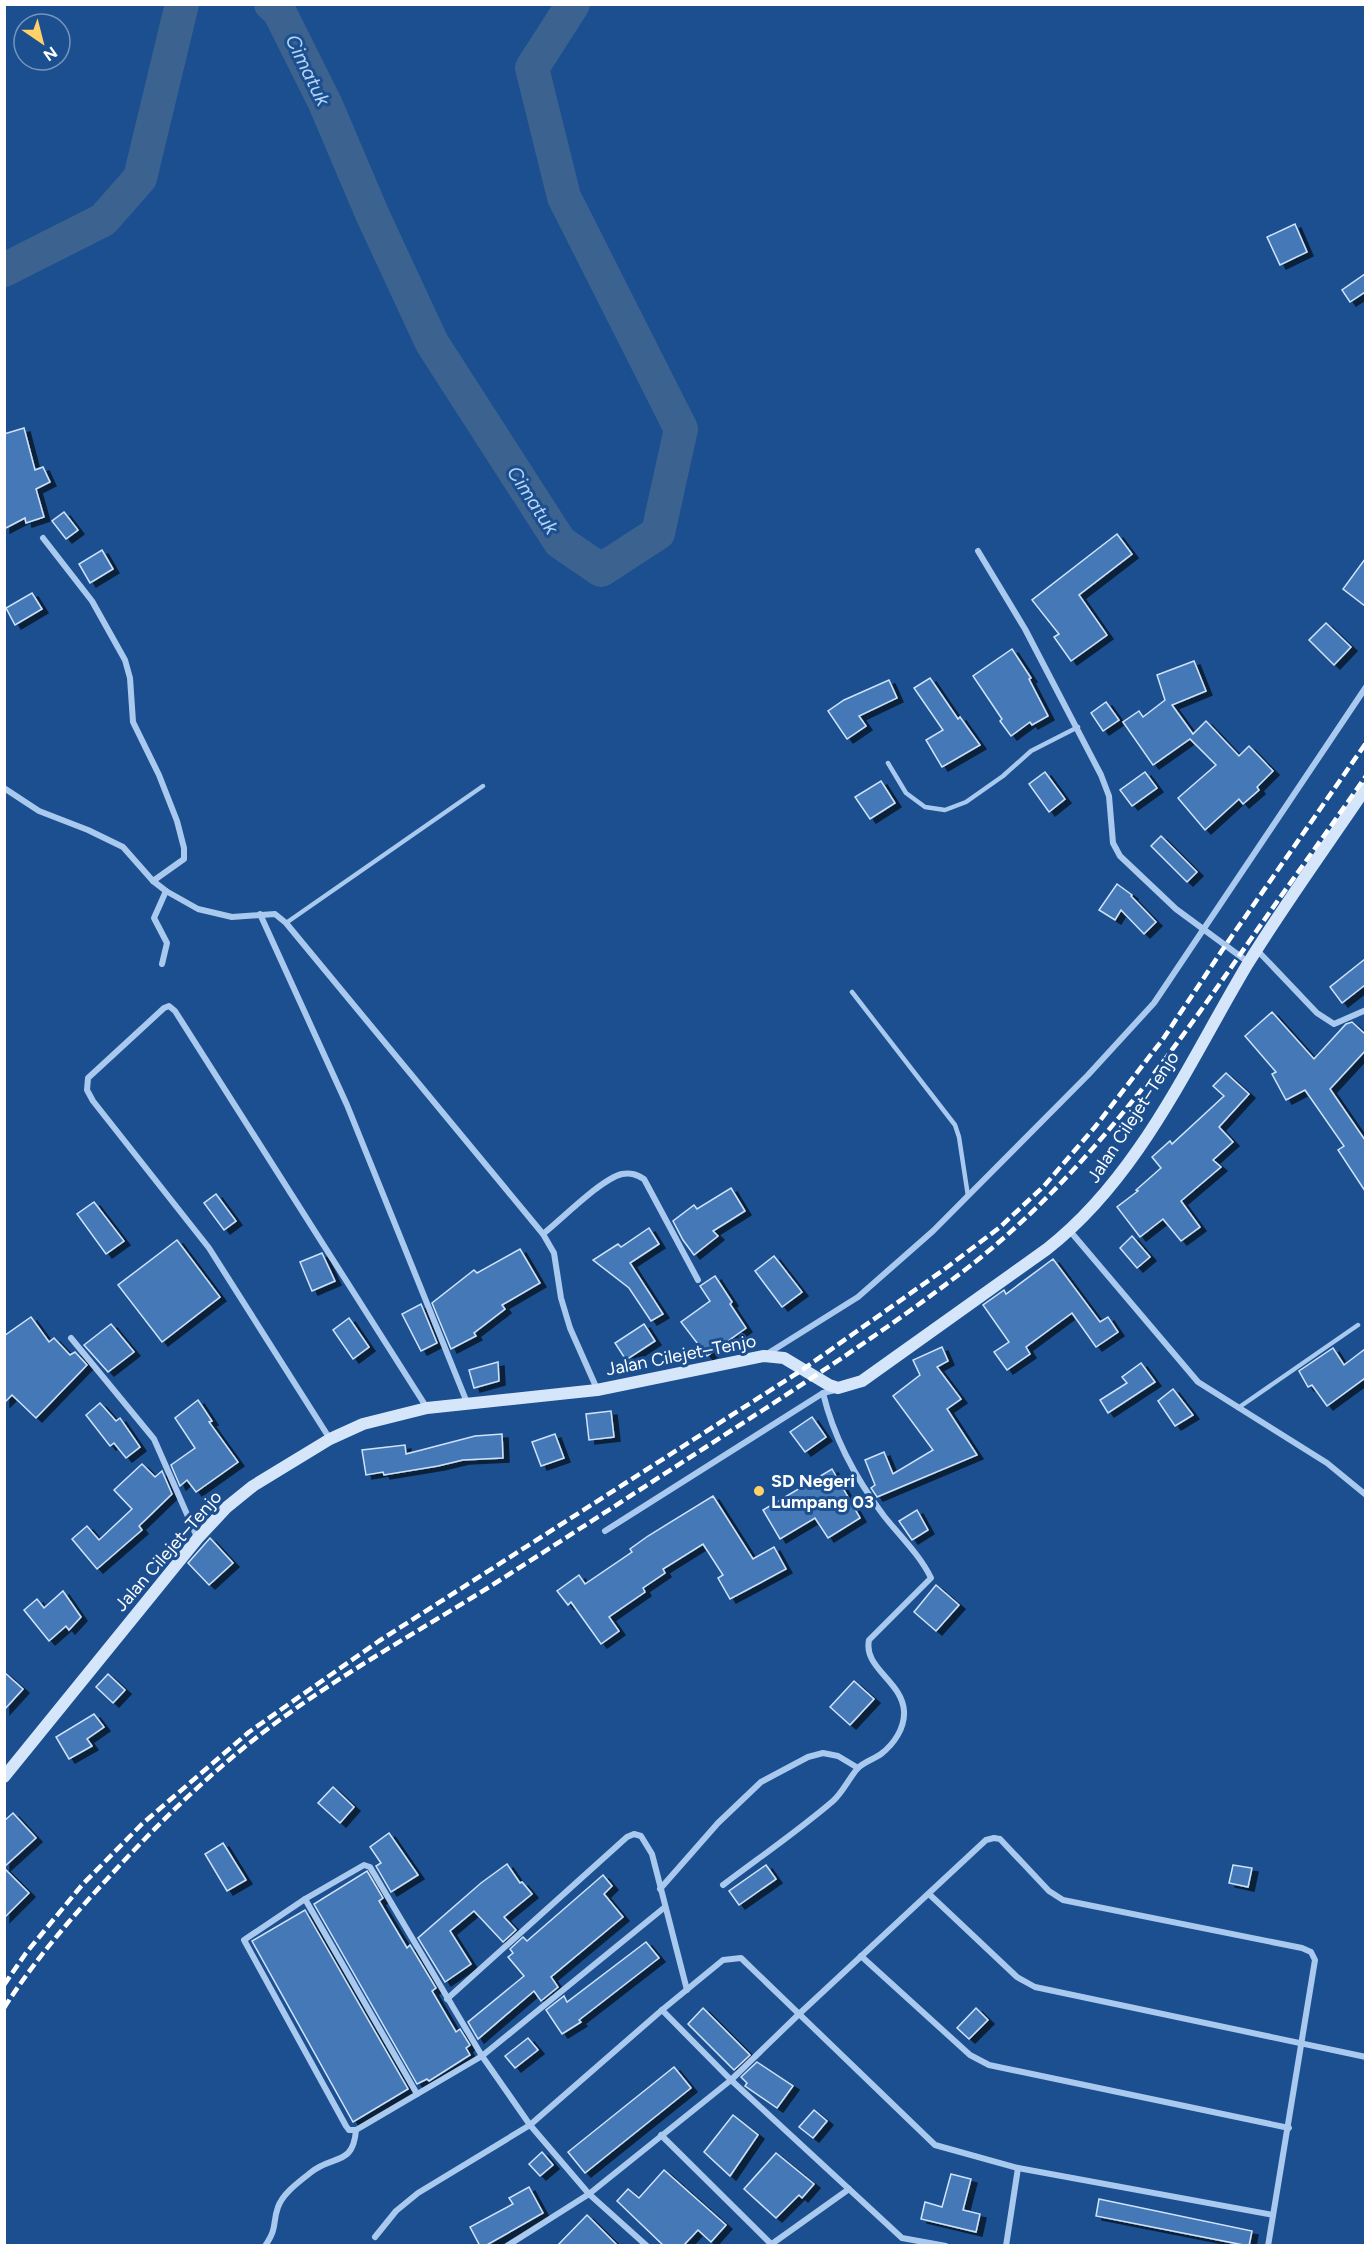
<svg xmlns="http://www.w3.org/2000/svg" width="1370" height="2250" font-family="Figtree,sans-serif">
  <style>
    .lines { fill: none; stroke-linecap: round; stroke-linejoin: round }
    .river { stroke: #3c6290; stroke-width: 34 }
    .building { fill: #4478b7; stroke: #cfe3fa; stroke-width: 1.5; filter: url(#shadow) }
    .lane { stroke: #a9c9ee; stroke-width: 4.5 }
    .street { stroke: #a9c9ee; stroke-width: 6 }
    .secondary { stroke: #d6e6fa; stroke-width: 12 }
    .rail { stroke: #fff; stroke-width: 4.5; stroke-dasharray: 10 4.5; stroke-linecap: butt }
    .poi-dot { fill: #ffd166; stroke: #1b4f8f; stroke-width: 2 }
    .labels { text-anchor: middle; stroke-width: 6; stroke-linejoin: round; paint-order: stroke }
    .street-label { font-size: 18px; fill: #fff; stroke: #1b4f8f }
    .poi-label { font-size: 18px; font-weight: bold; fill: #fff; stroke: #1b4f8f; text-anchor: start }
    .water-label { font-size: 20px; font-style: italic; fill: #b5d3f5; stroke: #1b4f8f }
  </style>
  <defs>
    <filter id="shadow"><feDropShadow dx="6" dy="4" stdDeviation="0" flood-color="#0009"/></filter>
  </defs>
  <rect width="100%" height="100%" fill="#1b4f8f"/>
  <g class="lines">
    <!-- river -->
    <g class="river">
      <path d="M271,4L279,11L325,103L373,216L432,343L560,542L601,570L658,533L681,429L564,197L532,68L573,4"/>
      <path d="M4,270L103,220L140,178L182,4"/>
    </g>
  </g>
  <!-- building -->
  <g class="building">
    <path d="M1295,224L1307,252L1280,265L1267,237Z"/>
    <path d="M1365,274V292L1350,302L1342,290Z"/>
    <path d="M24,428L35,470L43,467L50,482L36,489L44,517L26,523L25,518L4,529V434Z"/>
    <path d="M64,512L78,530L66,539L52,521Z"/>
    <path d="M1117,534L1132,554L1079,595L1107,635L1071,661L1054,637L1059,634L1032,600Z"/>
    <path d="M102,550L113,569L90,583L79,564Z"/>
    <path d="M1365,559V606L1343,589Z"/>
    <path d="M32,593L42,609L15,625L6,608Z"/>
    <path d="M1326,623L1351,647L1334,665L1309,640Z"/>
    <path d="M1012,649L1031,678L1029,679L1048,716L1032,725L1030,722L1011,736L1000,721L1002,719L973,676Z"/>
    <path d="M1194,661L1206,691L1172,705L1193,734L1206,721L1239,756L1249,746L1273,771L1257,787L1259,790L1243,804L1239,799L1205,830L1178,798L1216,765L1190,739L1153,765L1123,722L1139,711L1143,717L1165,700L1157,675Z"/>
    <path d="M930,678L958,719L960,717L980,745L942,767L926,740L943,730L914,688Z"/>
    <path d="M889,680L897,698L859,716L866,726L847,739L828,711L844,700Z"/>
    <path d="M1106,702L1119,720L1103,731L1091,713Z"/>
    <path d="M1045,772L1065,799L1049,812L1029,784Z"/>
    <path d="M1145,772L1157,788L1132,806L1120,790Z"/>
    <path d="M881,781L895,803L870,819L855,797Z"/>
    <path d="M1161,836L1197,872L1187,882L1151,846Z"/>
    <path d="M1117,884L1132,895L1131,896L1156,922L1144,934L1121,910L1115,920L1099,910Z"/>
    <path d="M1365,959V985L1342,1003L1330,987Z"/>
    <path d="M1272,1012L1314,1059L1346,1024L1352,1022L1365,1034V1051L1330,1089L1365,1140V1191L1338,1150L1344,1146L1305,1090L1286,1100L1272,1074L1276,1072L1245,1036Z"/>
    <path d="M1226,1073L1249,1094L1219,1127L1233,1142L1213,1160L1221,1167L1181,1201L1200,1227L1181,1241L1163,1219L1140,1237L1117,1207L1138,1191L1136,1190L1161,1168L1152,1157L1170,1141L1172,1144L1224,1096L1213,1086Z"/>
    <path d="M731,1188L745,1211L713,1231L718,1236L694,1255L683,1240L673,1221L694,1205L697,1209Z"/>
    <path d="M216,1194L236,1221L224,1230L204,1203Z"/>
    <path d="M94,1202L124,1241L106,1254L77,1214Z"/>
    <path d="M649,1228L659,1244L630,1263L663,1314L651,1321L629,1288L593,1260L618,1244L621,1247Z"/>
    <path d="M1132,1236L1150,1257L1137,1268L1120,1248Z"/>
    <path d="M177,1240L220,1297L162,1342L118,1285Z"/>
    <path d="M520,1249L540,1283L502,1305L505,1309L474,1333L476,1336L451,1349L432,1303L474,1270L477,1273Z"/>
    <path d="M322,1253L335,1281L312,1291L300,1262Z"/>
    <path d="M774,1256L802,1292L782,1307L755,1271Z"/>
    <path d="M1053,1259L1100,1322L1108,1317L1118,1332L1096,1347L1072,1313L1026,1347L1030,1354L1007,1370L994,1352L1009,1342L983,1305L1004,1290L1006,1294Z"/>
    <path d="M715,1276L732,1302L730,1304L746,1328L707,1356L681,1322L710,1301L700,1286Z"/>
    <path d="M421,1304L437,1343L421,1351L402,1314Z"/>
    <path d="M31,1317L49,1342L54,1338L70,1355L75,1352L87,1365L36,1418L12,1395L4,1403V1336Z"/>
    <path d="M349,1318L369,1347L353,1359L333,1330Z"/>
    <path d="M111,1324L134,1352L108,1372L84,1345Z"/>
    <path d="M644,1324L655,1341L626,1360L615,1343Z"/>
    <path d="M942,1347L948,1361L937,1367L961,1399L947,1409L977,1455L877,1497L871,1488L875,1485L865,1460L884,1452L893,1474L933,1450L893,1396L920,1375L913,1360Z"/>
    <path d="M1333,1348L1344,1365L1365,1349V1378L1327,1406L1312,1385L1308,1387L1299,1371Z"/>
    <path d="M498,1362L499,1381L474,1388L469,1370Z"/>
    <path d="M1141,1363L1155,1382L1108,1413L1100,1400L1127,1383L1122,1377Z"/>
    <path d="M1173,1389L1193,1415L1175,1426L1158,1401Z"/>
    <path d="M198,1400L212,1421L209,1422L238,1462L196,1492L187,1480L180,1486L171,1465L195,1448L175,1418Z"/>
    <path d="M100,1403L116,1421L120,1418L140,1447L126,1458L114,1443L110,1446L86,1415Z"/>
    <path d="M611,1411L614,1437L589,1440L586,1414Z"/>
    <path d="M812,1417L826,1437L805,1452L790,1432Z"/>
    <path d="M502,1434L503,1458L463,1460L438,1466L384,1475L383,1472L366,1475L362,1450L405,1445L406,1454L475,1436Z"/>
    <path d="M555,1434L564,1458L541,1466L532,1442Z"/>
    <path d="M142,1464L155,1477L162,1471L172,1494L139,1526L142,1530L97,1569L72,1539L87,1526L99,1540L132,1509L114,1490Z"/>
    <path d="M832,1469L860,1518L828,1538L815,1518L780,1539L763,1510Z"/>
    <path d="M713,1496L753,1559L774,1547L786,1569L730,1599L718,1578L723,1575L703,1544L663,1569L665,1573L643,1588L645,1592L609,1617L619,1631L601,1644L571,1602L568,1605L557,1591L579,1575L585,1584L632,1552L630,1549L648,1536Z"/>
    <path d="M917,1510L928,1530L912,1540L899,1521Z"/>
    <path d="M210,1538L233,1563L209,1585L188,1563Z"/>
    <path d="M936,1585L959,1605L936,1631L914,1612Z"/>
    <path d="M63,1591L81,1617L69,1630L66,1626L49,1641L24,1610L37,1599L44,1608Z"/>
    <path d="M4,1672L23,1689L4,1710Z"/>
    <path d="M108,1674L125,1690L113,1703L96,1687Z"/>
    <path d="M854,1681L874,1699L850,1725L830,1707Z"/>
    <path d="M94,1714L104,1727L87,1739L92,1746L69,1759L56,1737Z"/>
    <path d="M333,1787L354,1807L340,1823L318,1803Z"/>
    <path d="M13,1813L36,1838L4,1867V1821Z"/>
    <path d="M389,1833L418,1875L391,1892L376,1866L381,1863L370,1847Z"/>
    <path d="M223,1843L246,1880L227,1891L205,1854Z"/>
    <path d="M507,1864L520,1883L522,1882L532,1894L504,1917L516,1930L503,1942L474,1911L450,1931L471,1964L445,1982L418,1938L481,1883Z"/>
    <path d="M766,1865L776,1879L739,1905L729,1891Z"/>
    <path d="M1233,1865L1252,1868L1248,1887L1229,1883Z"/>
    <path d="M4,1868L29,1893L4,1918Z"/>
    <path d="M367,1871L383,1898L379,1901L407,1948L410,1945L436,1988L432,1991L456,2032L460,2029L470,2045L466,2048L470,2055L429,2081L427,2079L417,2084L314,1904Z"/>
    <path d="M603,1875L612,1886L604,1894L623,1917L551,1977L558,1987L541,2001L534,1991L478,2039L468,2022L524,1976L508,1957L513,1953L510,1949L523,1937L527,1941Z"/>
    <path d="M305,1910L408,2089L353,2122L252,1941Z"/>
    <path d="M646,1942L659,1958L579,2020L581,2022L562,2034L546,2010L564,1996L567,2002Z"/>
    <path d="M703,2008L750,2055L734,2070L688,2024Z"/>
    <path d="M976,2008L988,2020L969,2039L957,2028Z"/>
    <path d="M528,2038L538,2050L515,2068L505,2056Z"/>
    <path d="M757,2062L793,2086L777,2108L745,2086L747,2083L741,2077Z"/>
    <path d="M674,2067L691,2088L585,2173L568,2152Z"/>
    <path d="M814,2110L827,2121L813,2138L799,2127Z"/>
    <path d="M733,2115L758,2135L730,2176L704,2152Z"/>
    <path d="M542,2152L553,2165L540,2176L529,2164Z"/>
    <path d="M776,2153L814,2184L802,2198L799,2195L776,2218L744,2189Z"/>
    <path d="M664,2170L726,2225L711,2242L698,2230L683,2246H664L617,2201L628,2189L639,2198Z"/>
    <path d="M951,2174L971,2179L963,2210L980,2214L976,2232L921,2219L925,2202L942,2207Z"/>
    <path d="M529,2187L543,2213L485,2246H480L470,2227L513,2204L509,2198Z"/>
    <path d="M1099,2199L1252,2231L1249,2246L1096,2216Z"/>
    <path d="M587,2215L618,2246H557Z"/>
  </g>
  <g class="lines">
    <!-- lane -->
    <g class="lane">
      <path d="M888,763L906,793L925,807L945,810L966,802L1003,776L1031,751L1078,727"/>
      <path d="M286,923L483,786"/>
      <path d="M852,992L955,1125L959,1137L968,1196"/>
      <path d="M1238,1408L1358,1325"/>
    </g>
    <!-- street -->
    <g class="street">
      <path d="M43,538L92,601L125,660L130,678L133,722L159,775L177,821L184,848V859L153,881"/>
      <path d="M978,551L1025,629L1101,775L1109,796L1113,843L1120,856L1176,909L1248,962"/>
      <path d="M4,788L39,811L88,830L123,847L153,881L166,891L198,909L232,917L275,914L286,923L543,1234L554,1253L561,1298L570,1328L597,1389"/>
      <path d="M260,914L347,1105L468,1405"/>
      <path d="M1257,950L1317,1013L1334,1024L1366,1010"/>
      <path d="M162,964L167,943L154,918L166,891"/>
      <path d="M1070,1231L1198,1382L1327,1463L1366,1495"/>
      <path d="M543,1234C562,1219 601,1179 622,1174C631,1172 637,1175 644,1179L698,1280"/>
      <path d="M71,1338L154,1439L197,1537"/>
      <path d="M767,1354L858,1297L933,1231L1088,1075L1154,1003L1366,687"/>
      <path d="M330,1439L209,1248L93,1101L87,1090L88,1078L164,1008L169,1006L175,1011L427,1408"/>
      <path d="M605,1531L823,1393L835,1390"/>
      <path d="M723,1885C760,1857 798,1831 833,1801C843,1792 849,1778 858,1768C864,1762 874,1759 881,1754C894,1744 905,1728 904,1711C902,1681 863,1668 869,1640L931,1578C920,1555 900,1536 884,1516C856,1479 834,1439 823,1393"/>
      <path d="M660,1889L718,1823L761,1782L808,1757L823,1753L838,1756L858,1768"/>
      <path d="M929,1894L1017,1977L1035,1987L1366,2057"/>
      <path d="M305,1899L417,2094"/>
      <path d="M861,1956L970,2055L989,2065L1289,2128"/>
      <path d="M447,1999L627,1837L634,1834L641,1836L652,1854L687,1990"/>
      <path d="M662,2010L731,2080L902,2238L946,2246"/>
      <path d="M661,2135L771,2244"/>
      <path d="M375,2237L396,2211L418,2193L530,2125L662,2010L723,1960L741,1958L935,2145L1018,2168L1273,2215"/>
      <path d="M265,2246C278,2227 272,2224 278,2207C283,2193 299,2182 310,2173C333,2154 353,2167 356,2130"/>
      <path d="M507,2246L589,2194L731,2080L798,2015L986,1840L994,1838L1000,1839L1049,1891L1063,1900L1302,1948L1311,1952L1315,1960L1268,2246"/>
      <path d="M647,2246L589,2194L530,2125L482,2056L370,1867L364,1865L305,1899L244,1940L346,2126L349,2130H356L482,2056L665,1907"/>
      <path d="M769,2246L849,2189"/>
      <path d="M1006,2246L1018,2168"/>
    </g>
    <!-- secondary -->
    <path class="secondary" d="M4,1777L198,1538L227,1507L253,1486L330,1439L363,1424L427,1408L597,1390L764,1356L784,1358L829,1385L838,1388L862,1381L1047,1249C1139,1177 1188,1064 1247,965C1284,905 1326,847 1366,788"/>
    <!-- rail -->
    <g class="rail">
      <path d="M4,1985L26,1953L82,1885L142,1824L249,1732L379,1641L802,1370L942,1271L999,1228L1044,1186L1095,1127L1163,1039L1225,946L1366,743"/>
      <path d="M4,2008C34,1961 71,1918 109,1877C162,1819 218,1765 281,1719C347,1671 417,1632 486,1589C560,1542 633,1494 706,1447C789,1393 874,1339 953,1279C1069,1193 1155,1077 1237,959C1279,898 1323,838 1366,776"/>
    </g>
  </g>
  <!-- markers -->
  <circle class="poi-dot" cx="759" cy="1491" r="6"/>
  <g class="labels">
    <!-- street labels -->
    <g class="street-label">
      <text transform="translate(1133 1117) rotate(-57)" y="6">Jalan Cilejet–Tenjo</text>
      <text transform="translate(681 1355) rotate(-11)" y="6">Jalan Cilejet–Tenjo</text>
      <text transform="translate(168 1551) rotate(-49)" y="6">Jalan Cilejet–Tenjo</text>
    </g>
    <!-- poi labels -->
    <g class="poi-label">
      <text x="771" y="1487">SD Negeri<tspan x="771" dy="21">Lumpang 03</tspan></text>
    </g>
    <!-- water labels -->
    <g class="water-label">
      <text transform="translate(308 70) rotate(64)" y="7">Cimatuk</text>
      <text transform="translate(533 500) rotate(57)" y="7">Cimatuk</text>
    </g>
  </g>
  <!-- border -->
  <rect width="1370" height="2250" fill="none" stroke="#ffffff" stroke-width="12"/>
  <!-- north arrow -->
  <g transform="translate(42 42) rotate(145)"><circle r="28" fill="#1b4f8f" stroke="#7695bc" stroke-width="1.5"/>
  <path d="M0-4.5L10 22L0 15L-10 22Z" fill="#ffd166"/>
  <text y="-9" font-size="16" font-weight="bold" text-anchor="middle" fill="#ffffff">N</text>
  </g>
</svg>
